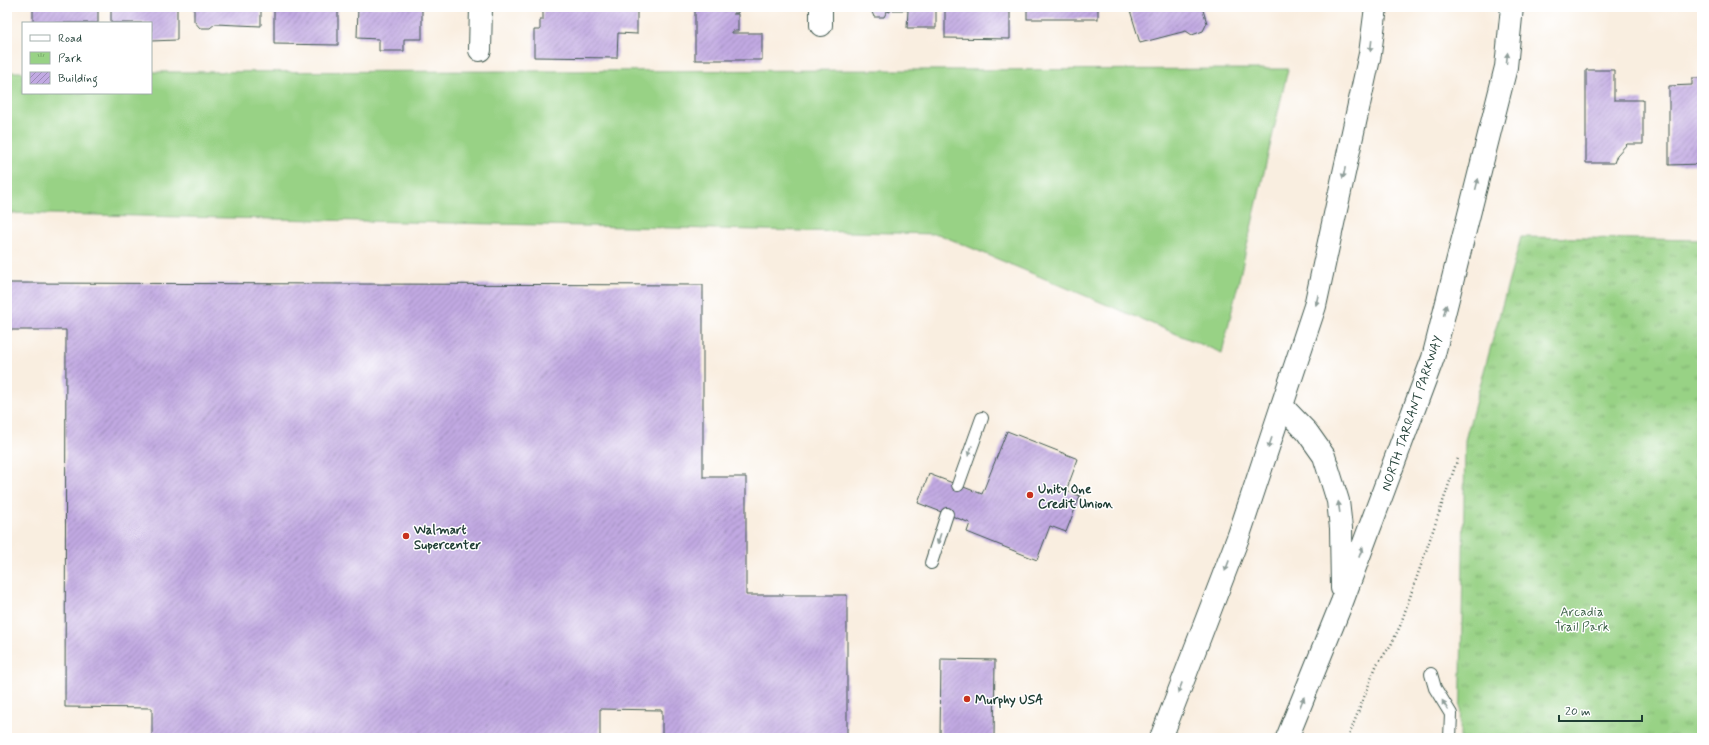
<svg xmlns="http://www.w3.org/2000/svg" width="1709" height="745" font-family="Mynerve,sans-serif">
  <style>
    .grass { fill: #98d285; stroke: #5c885c }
    .park { fill: url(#park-tufts); stroke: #5c885c }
    .building { fill: url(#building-hatch) }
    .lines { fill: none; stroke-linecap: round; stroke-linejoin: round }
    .service-casing { stroke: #40584e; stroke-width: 14 }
    .minor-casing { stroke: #40584e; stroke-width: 24 }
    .primary-casing { stroke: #40584e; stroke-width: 24 }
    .path { stroke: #40584e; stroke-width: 2.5; stroke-dasharray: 1 3; stroke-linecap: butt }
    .service { stroke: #fff; stroke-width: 12 }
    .minor { stroke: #fff; stroke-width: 22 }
    .primary { stroke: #fff; stroke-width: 22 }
    .oneway { fill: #8f9e9a }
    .poi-dot { fill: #c8321e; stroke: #fff; stroke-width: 1.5 }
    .labels { text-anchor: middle; stroke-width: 3; stroke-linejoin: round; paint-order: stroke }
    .street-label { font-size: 13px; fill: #1f3d34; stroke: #fff }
    .poi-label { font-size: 13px; font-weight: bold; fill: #1f3d34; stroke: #fff; text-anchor: start }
    .park-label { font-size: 13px; fill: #3d6248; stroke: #fff }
  </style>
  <defs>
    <pattern id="park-tufts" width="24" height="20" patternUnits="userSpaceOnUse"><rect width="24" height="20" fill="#98d285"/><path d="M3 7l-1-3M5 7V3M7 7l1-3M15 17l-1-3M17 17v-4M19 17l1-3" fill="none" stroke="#7bac6e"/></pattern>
    <pattern id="building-hatch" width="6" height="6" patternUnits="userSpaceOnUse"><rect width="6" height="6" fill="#c1a9e2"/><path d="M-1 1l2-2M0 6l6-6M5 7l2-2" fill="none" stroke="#9c8bb8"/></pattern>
  </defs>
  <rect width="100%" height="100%" fill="#fff"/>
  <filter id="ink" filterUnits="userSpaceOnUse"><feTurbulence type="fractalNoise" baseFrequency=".025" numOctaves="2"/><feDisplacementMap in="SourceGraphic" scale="8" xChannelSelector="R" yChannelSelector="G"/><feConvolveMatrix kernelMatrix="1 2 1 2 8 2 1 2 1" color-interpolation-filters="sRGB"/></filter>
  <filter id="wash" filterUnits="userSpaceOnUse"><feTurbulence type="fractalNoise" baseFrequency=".012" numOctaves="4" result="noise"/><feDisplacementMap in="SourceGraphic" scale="16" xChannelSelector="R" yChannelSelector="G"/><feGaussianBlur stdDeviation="0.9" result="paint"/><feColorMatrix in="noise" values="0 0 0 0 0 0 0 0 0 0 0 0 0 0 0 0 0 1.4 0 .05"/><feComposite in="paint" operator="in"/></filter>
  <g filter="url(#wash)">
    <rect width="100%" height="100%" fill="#f9eee0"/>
    <!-- grass -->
    <path class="grass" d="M1288,69L1222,353L938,234L7,213V72H23V93H151V72Z"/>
    <!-- park -->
    <path class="park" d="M1521,237L1702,240V738H1460L1465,440Z"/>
    <g id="blocks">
      <!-- building -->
      <g class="building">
        <rect x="7" y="7" width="2" height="20"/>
        <rect x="33" y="7" width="65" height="16"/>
        <path d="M111,7H177V40L151,41V23H111Z"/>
        <path d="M194,7H261V26L215,24L210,28H200L194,21Z"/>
        <path d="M274,7H338V45L274,44Z"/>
        <path d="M358,7H422V39H404V51H379V39L357,38Z"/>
        <path d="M543,7H618V10H637V34L618,33L617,58L534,57V30H540V20H543Z"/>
        <path d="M695,7H738V13H733V14H738V31H732V33H762V60H695Z"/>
        <path d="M868,7H936V28H907L908,10H890V12L887,11L884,17H874L872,12L868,11Z"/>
        <path d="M945,7H1010V39L945,38Z"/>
        <rect x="1027" y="7" width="71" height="12"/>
        <path d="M1129,7H1202L1207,23L1203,31L1192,35L1186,31L1140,43Z"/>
        <path d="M1586,70H1614V100H1643V144H1627L1617,155L1614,163H1586Z"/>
        <path d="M1692,78H1702V164L1669,165V86L1692,85Z"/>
        <path d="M7,283L703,285V477H746V595H847V738H662V710L600,709V738H152V708L65,707L66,330H7Z"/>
        <path d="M1007,431L1078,459L1066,491L1080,496L1066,532L1050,526L1037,560L967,532L970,523L918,503L929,474L982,494Z"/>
        <path d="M941,659L995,660L994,738H940Z"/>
      </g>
    </g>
  </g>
  <g filter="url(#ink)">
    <use href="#blocks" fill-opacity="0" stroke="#40584e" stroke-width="1"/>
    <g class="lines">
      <defs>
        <g id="service">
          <path d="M958,485L982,418"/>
          <path d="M931,563L947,514"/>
          <path d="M1431,674L1435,688L1451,714L1450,738"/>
        </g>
        <g id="minor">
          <path d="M821,25V7"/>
          <path d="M480,50L481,7"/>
        </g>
        <g id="primary">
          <path d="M1282,406L1307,432L1324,456L1338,501L1341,528L1342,588"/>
          <path d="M1161,738L1239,535L1315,306L1370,54L1376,7"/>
          <path d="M1287,738L1342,602L1433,358L1506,67L1512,7"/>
        </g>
      </defs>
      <!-- service casing -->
      <use href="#service" class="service-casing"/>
      <!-- minor casing -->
      <use href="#minor" class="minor-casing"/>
      <!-- primary casing -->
      <use href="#primary" class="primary-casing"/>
      <!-- path -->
      <path class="path" d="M1348,738L1377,664L1391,645L1400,626L1458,458"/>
      <!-- service -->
      <use href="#service" class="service"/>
      <!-- minor -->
      <use href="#minor" class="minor"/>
      <!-- primary -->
      <use href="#primary" class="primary"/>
    </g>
    <!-- one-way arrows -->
    <defs><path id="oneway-solid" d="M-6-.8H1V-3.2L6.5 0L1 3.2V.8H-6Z"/></defs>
    <g class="oneway">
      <use href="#oneway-solid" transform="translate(1371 46) rotate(97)"/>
      <use href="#oneway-solid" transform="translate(1507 58) rotate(-84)"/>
      <use href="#oneway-solid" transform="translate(1344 173) rotate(102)"/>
      <use href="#oneway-solid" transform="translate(1477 184) rotate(-76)"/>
      <use href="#oneway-solid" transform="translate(1317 300) rotate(102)"/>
      <use href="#oneway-solid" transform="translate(1445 310) rotate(-76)"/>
      <use href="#oneway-solid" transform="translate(1270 443) rotate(109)"/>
      <use href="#oneway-solid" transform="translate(970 451) rotate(110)"/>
      <use href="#oneway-solid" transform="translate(1339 507) rotate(-98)"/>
      <use href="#oneway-solid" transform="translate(939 539) rotate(108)"/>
      <use href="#oneway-solid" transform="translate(1361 552) rotate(-69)"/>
      <use href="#oneway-solid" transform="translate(1227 566) rotate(111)"/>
      <use href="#oneway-solid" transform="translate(1180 688) rotate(111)"/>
      <use href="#oneway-solid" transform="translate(1302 702) rotate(-68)"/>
      <use href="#oneway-solid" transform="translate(1445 705) rotate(-121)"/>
    </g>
  </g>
  <!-- markers -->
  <g class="poi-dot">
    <circle cx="1030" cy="495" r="4"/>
    <circle cx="406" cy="536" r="4"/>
    <circle cx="967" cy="699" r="4"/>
  </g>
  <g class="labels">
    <!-- street labels -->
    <g class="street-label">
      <text transform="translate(1411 413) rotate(-71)" y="5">NORTH TARRANT PARKWAY</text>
    </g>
    <!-- poi labels -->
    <g class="poi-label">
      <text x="1038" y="493">Unity One<tspan x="1038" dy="15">Credit Union</tspan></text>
      <text x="414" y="534">Walmart<tspan x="414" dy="15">Supercenter</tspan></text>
      <text x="975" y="704">Murphy USA</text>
    </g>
    <!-- park labels -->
    <g class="park-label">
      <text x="1582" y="616">Arcadia<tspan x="1582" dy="15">Trail Park</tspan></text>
    </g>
  </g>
  <!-- margin -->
  <rect width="1709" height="745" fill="none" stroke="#fff" stroke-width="24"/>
  <!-- legend -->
  <rect x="22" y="22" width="130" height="72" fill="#ffffff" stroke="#a5b1ae"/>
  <rect x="30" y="35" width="20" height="6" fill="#ffffff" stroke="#a5b1ae"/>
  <text x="58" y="42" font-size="12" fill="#1f3d34">Road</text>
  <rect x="30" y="52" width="20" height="12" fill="url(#park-tufts)" stroke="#a5b1ae"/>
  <text x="58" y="62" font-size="12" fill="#1f3d34">Park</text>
  <rect x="30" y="72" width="20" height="12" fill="url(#building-hatch)" stroke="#a5b1ae"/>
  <text x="58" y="82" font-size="12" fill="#1f3d34">Building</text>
  <!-- scale -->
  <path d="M1559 715v6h83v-6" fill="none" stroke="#1f3d34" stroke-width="2"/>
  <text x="1565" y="715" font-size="12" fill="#1f3d34" stroke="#ffffff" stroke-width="3" paint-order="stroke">20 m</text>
</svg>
